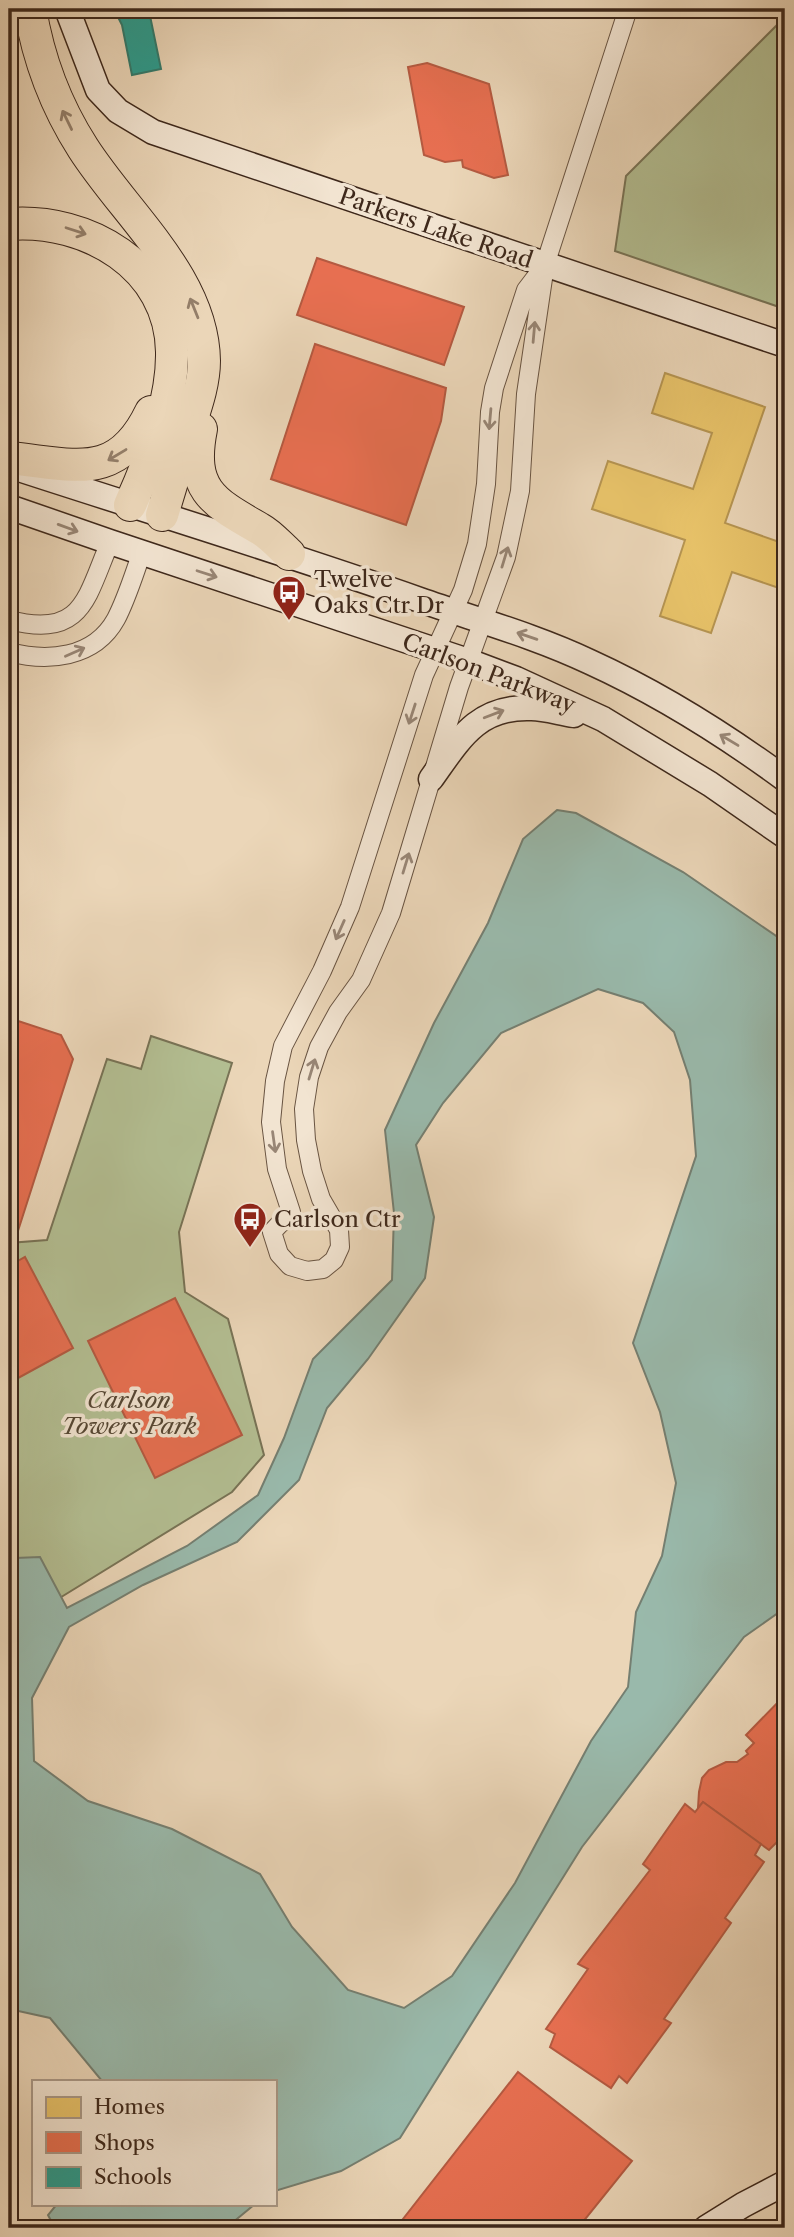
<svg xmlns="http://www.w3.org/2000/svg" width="794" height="2237" font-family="'Libre Caslon Text',serif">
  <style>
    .green { fill: #b3be92; stroke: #787356; stroke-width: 2 }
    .water { fill: #99b9ab; stroke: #757f71; stroke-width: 2; fill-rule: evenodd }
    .homes { fill: #e9c46a; stroke: #b69552; stroke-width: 2 }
    .shops { fill: #e76f51; stroke: #b45a41; stroke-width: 2 }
    .schools { fill: #2a9d8f; stroke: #307a6c; stroke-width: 2 }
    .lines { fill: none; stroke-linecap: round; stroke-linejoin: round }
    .street-casing { stroke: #695442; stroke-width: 20 }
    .secondary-casing { stroke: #3e281b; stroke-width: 27 }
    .highway-casing { stroke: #3e281b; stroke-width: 34 }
    .street { stroke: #f2e4d1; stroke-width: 18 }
    .secondary { stroke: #f2e4d1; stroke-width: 24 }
    .highway { stroke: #ebd6b8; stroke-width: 32 }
    .oneway { stroke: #947f6a }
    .oneway2 { stroke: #988676 }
    .labels { text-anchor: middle; stroke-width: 7; stroke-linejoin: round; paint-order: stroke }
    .street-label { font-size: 23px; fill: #3e281b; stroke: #f2e4d1 }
    .poi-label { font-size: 23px; fill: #3e281b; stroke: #f2e4d1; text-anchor: start }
    .park-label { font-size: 23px; font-style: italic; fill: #554633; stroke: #f2e4d1 }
  </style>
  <rect width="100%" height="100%" fill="#ebd6b8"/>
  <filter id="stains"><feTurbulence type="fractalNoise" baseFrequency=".00286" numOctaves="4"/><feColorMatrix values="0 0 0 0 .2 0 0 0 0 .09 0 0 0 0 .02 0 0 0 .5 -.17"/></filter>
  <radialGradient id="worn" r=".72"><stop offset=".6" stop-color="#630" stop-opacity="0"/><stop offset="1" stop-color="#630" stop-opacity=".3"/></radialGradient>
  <!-- green -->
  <g class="green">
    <path d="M785,17V309L615,251L626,176Z"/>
    <path d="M151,1036L232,1063L179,1232L185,1292L228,1319L264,1455L232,1492L58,1599L9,1583V1243L47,1240L107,1059L141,1069Z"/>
  </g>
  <!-- water -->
  <g class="water">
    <path d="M557,810L576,813L683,872L785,942V1608L744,1637L582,1847L400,2138L341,2171L275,2191V2081H102L50,2018L9,2009V1555L15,1558L40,1557L67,1608L187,1546L258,1495L284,1438L313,1359L392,1280L394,1213L385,1130L434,1023L488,923L523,839ZM598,989L643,1003L674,1032L690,1080L696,1156L633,1343L660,1412L676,1483L662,1556L636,1612L628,1687L591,1741L515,1883L452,1976L404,2008L348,1990L292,1927L260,1874L172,1829L88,1801L34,1761L32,1698L69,1627L143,1585L237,1542L299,1480L327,1408L368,1359L425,1278L434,1217L416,1145L443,1103L501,1033Z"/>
    <path d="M57,2204H255L226,2228H55L48,2215Z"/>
  </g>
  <!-- homes -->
  <path class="homes" d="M665,373L765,407L725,523L785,544V590L732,572L711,633L660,616L685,540L592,509L608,461L693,489L712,433L652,413Z"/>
  <!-- shops -->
  <g class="shops">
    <path d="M427,63L489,84L508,175L494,178L463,167L462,160L445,162L424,155L408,67Z"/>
    <path d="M317,258L464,307L444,365L297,315Z"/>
    <path d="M315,344L446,388L441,421L406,525L271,479Z"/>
    <path d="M9,1018L61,1035L73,1059L17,1234L9,1231Z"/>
    <path d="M25,1257L73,1348L9,1383V1266Z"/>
    <path d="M175,1298L242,1435L155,1478L88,1341Z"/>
    <path d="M785,1695V1834L769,1850L703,1802L698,1808L699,1792L702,1778L709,1770L726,1762H737L748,1754L746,1751L754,1743L746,1735Z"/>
    <path d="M703,1802L761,1844L755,1855L764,1862L725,1918L731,1923L664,2019L671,2023L627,2083L619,2076L611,2088L550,2047L555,2034L546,2029L588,1969L578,1964L650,1870L643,1864L685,1804L695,1812Z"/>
    <path d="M518,2072L632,2161L578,2228H396Z"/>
  </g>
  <!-- schools -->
  <path class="schools" d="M114,9L149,11L161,69L132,75L122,25Z"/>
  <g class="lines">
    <defs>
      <g id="street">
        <path d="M545,265L526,290L494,388L490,412L486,484L477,544L463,590L424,675L350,907L322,971L283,1046L275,1081L271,1122L277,1169L291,1212L272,1232L279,1254L290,1266L307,1271L323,1269L334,1260L340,1247L339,1230L321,1199L312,1171L306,1140L304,1109L309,1077L319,1047L338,1012L361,980L391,913L459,687L506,557L520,491L526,394L545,265L628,9"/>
        <path d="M9,620C83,639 86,598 110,542"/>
        <path d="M9,652C47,662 94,659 116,619C127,598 134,574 142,552"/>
      </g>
      <g id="secondary">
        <path d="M67,9L98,90L118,111L153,132L785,345"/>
        <path d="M16,468C151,512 286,553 420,600C477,620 535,636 590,662C658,693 725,735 785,779"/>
        <path d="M9,507L110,542L468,661L516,679L603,719L710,784L785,836"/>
        <path d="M431,779C459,740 477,706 531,708C545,708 560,713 574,715"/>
        <path d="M706,2228L743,2205L785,2183"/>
      </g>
      <g id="highway">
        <path d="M30,9C38,57 56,106 83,148C125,214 203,278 204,361C204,386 194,411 187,434C178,461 170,488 162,515"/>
        <path d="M9,224C87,218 171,266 172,352C173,401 150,461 130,505"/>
        <path d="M201,429C189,490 213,502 260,529C271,535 280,546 289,554"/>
        <path d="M9,458C74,464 117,483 151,412"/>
      </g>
    </defs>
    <!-- street casing -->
    <use href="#street" class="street-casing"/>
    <!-- secondary casing -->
    <use href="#secondary" class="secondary-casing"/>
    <!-- highway casing -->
    <use href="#highway" class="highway-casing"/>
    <!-- street -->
    <use href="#street" class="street"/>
    <!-- secondary -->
    <use href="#secondary" class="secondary"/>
    <!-- highway -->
    <use href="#highway" class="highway"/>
  </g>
  <!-- one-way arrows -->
  <defs><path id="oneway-shaft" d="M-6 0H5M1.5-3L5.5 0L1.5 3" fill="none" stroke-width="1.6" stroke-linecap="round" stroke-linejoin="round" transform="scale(1.75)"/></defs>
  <g class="oneway">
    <use href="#oneway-shaft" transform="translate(67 120) rotate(-116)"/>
    <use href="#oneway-shaft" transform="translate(76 231) rotate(18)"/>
    <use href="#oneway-shaft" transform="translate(194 308) rotate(-112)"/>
    <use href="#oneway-shaft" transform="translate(117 455) rotate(149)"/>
  </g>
  <g class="oneway2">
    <use href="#oneway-shaft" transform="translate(534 332) rotate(-85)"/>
    <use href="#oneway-shaft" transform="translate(490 419) rotate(95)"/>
    <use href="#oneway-shaft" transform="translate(68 528) rotate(20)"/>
    <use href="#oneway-shaft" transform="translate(505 557) rotate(-73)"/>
    <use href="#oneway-shaft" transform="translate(207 574) rotate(18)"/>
    <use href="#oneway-shaft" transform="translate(527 636) rotate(-161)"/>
    <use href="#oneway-shaft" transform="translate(75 652) rotate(-24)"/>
    <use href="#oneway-shaft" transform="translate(412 714) rotate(108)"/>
    <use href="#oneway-shaft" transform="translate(494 714) rotate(-21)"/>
    <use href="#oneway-shaft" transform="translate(729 740) rotate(-149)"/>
    <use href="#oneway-shaft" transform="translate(406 863) rotate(-73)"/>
    <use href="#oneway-shaft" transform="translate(340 930) rotate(114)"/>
    <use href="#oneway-shaft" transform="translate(312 1069) rotate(-73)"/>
    <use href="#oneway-shaft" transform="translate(274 1142) rotate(82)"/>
  </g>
  <!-- icons -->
  <defs>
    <symbol id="bus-pin" viewBox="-11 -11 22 30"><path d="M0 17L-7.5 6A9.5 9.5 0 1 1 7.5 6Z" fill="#8f2418" stroke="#f2e4d1"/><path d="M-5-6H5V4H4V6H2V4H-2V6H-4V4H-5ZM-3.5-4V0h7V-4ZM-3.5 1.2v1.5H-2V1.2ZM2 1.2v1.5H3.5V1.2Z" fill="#fff"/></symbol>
  </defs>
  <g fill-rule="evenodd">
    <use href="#bus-pin" x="270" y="573" width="38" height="52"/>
    <use href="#bus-pin" x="231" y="1200" width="38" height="52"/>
  </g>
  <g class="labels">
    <!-- street labels -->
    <g class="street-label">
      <text transform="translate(436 228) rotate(19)" y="8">Parkers Lake Road</text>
      <text transform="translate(489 673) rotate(21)" y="8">Carlson Parkway</text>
    </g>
    <!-- poi labels -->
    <g class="poi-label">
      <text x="314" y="587">Twelve<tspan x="314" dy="26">Oaks Ctr Dr</tspan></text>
      <text x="274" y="1227">Carlson Ctr</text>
    </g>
    <!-- park labels -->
    <g class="park-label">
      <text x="129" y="1408">Carlson<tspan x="129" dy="26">Towers Park</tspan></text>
    </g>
  </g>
  <!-- margin -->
  <rect width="794" height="2237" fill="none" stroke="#ebd6b8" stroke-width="35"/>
  <rect x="10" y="10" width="773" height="2216" fill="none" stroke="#3e281b" stroke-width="3.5"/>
  <rect x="18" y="18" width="759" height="2202" fill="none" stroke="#3e281b" stroke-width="2"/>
  <!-- legend -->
  <rect x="32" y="2080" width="245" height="126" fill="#f2e4d1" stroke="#aa9988" stroke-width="2"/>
  <rect x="46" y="2097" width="35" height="21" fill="#e9c46a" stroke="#aa9988" stroke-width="2"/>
  <text x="94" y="2114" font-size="21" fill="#3e281b">Homes</text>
  <rect x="46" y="2132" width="35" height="21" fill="#e76f51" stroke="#aa9988" stroke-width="2"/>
  <text x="94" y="2150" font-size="21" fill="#3e281b">Shops</text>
  <rect x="46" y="2167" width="35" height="21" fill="#2a9d8f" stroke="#aa9988" stroke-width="2"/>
  <text x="94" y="2184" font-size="21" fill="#3e281b">Schools</text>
  <rect width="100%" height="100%" filter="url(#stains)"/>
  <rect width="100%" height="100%" fill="url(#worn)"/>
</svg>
